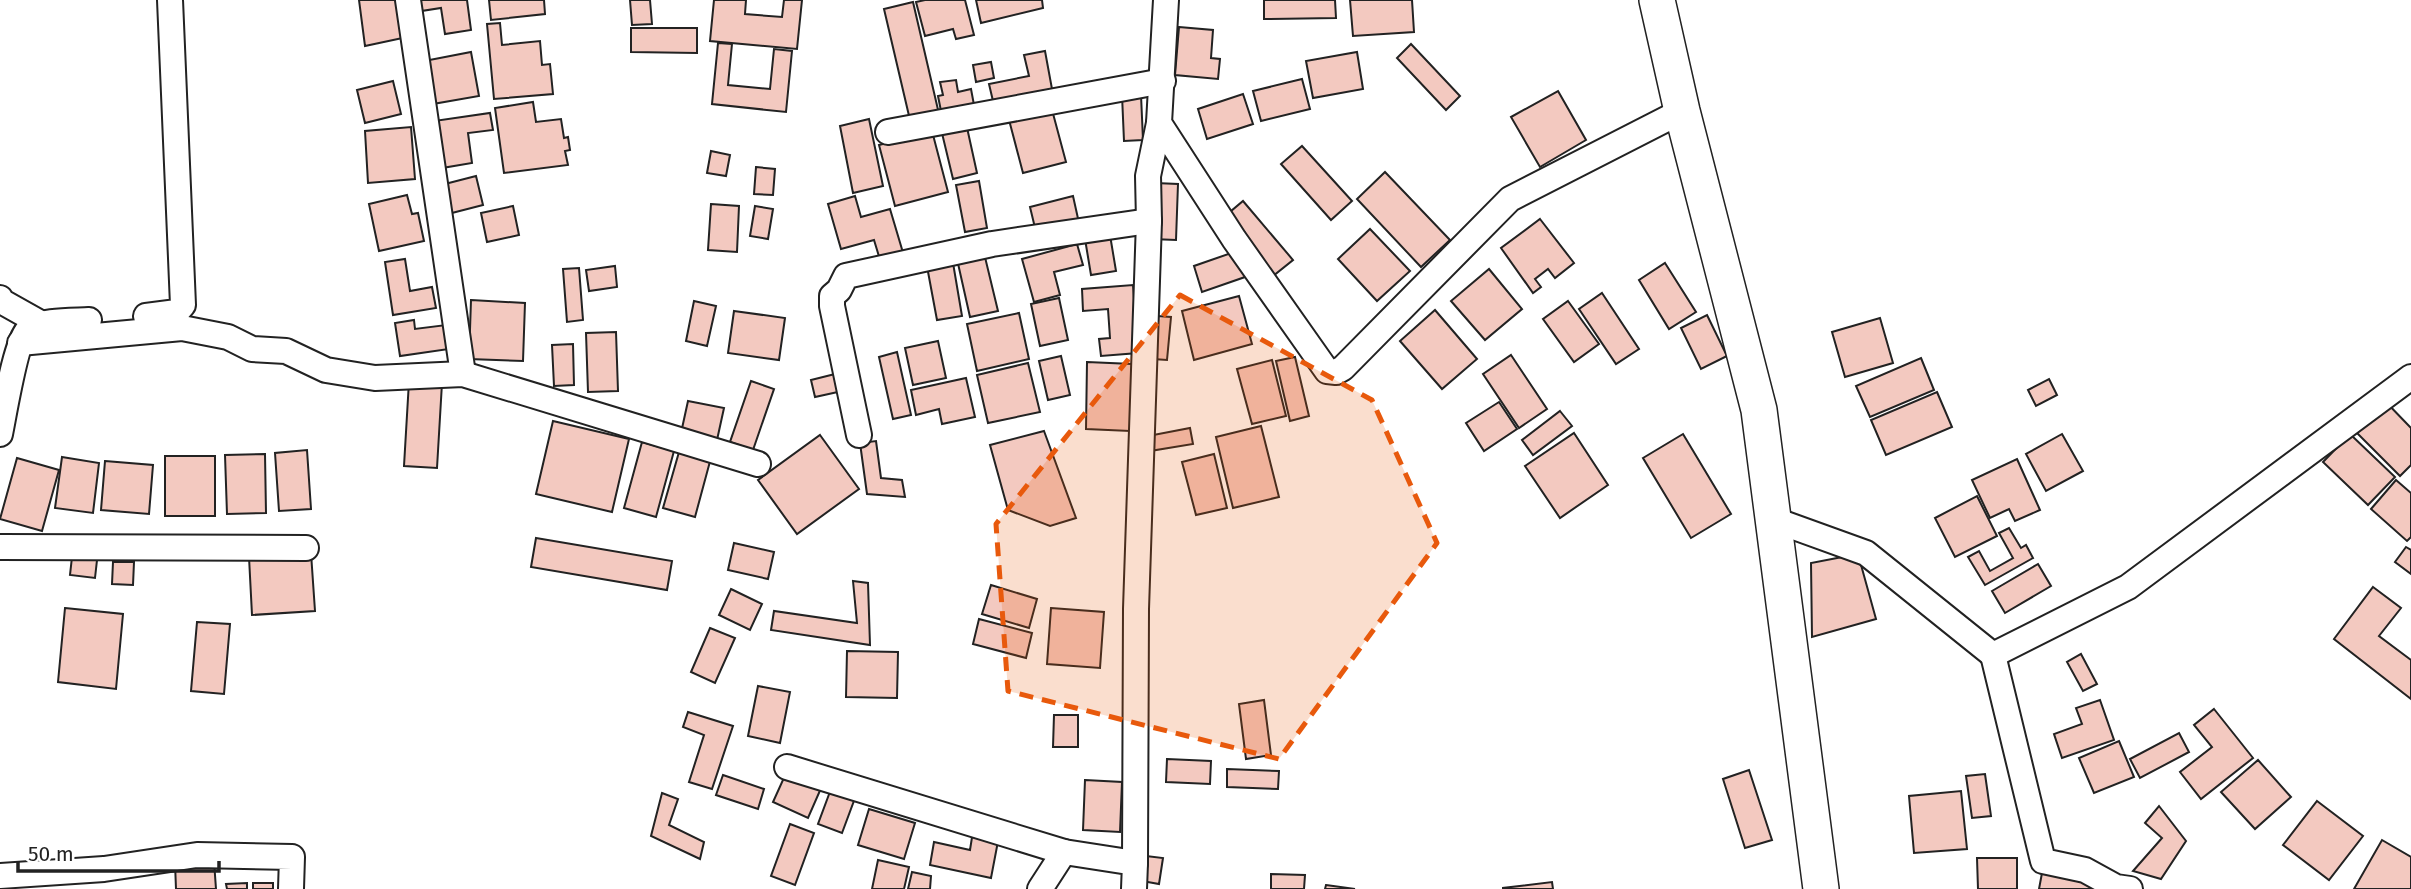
<svg xmlns="http://www.w3.org/2000/svg" width="2411" height="889" font-family="'Fira Sans',sans-serif">
  <style>
    .building { fill: #f3c9c0; stroke: #222; stroke-width: 2 }
    .lines { fill: none; stroke-linecap: round; stroke-linejoin: round }
    .street-casing { stroke: #222; stroke-width: 28 }
    .secondary-casing { stroke: #222; stroke-width: 38 }
    .street { stroke: #fff; stroke-width: 24 }
    .secondary { stroke: #fff; stroke-width: 35 }
    .marked { fill: #e8590c; fill-opacity: 0.2; stroke: #e8590c; stroke-width: 5; stroke-dasharray: 14 9; stroke-linejoin: round }
  </style>
  <rect width="100%" height="100%" fill="#fff"/>
  <!-- building -->
  <g class="building">
    <path d="M359,0H404L412,36L365,46Z"/>
    <path d="M414,0H467L471,30L445,34L441,8L415,12Z"/>
    <path d="M489,0H544L545,14L491,20Z"/>
    <path d="M630,0H650L652,24L632,25Z"/>
    <path d="M714,0H746L745,14L782,17L784,0H802L797,49L710,41Z"/>
    <path d="M925,0H965L974,35L956,39L953,29L925,36L916,2Z"/>
    <path d="M976,0H1042L1043,8L981,23Z"/>
    <path d="M1264,0H1335L1336,18L1264,19Z"/>
    <path d="M1350,0H1412L1414,32L1353,36Z"/>
    <path d="M913,2L939,114L910,120L884,9Z"/>
    <path d="M500,23L502,45L540,41L542,65L550,64L553,94L494,99L487,24Z"/>
    <path d="M1179,27L1213,30L1211,58L1220,59L1218,79L1175,75Z"/>
    <path d="M631,28H697V53L631,52Z"/>
    <path d="M718,43L732,44L728,85L770,89L774,49L792,51L786,112L712,104Z"/>
    <path d="M1411,44L1460,96L1446,110L1397,58Z"/>
    <path d="M1045,51L1052,89L993,101L989,84L1029,76L1024,55Z"/>
    <path d="M471,52L479,96L427,105L419,62Z"/>
    <path d="M1357,52L1363,89L1313,98L1306,61Z"/>
    <path d="M991,62L994,78L976,82L973,65Z"/>
    <path d="M1302,79L1310,109L1261,121L1253,91Z"/>
    <path d="M956,80L958,92L971,89L974,105L941,111L938,96L943,95L940,82Z"/>
    <path d="M393,81L401,114L365,123L357,90Z"/>
    <path d="M1558,91L1586,140L1540,167L1511,117Z"/>
    <path d="M1243,94L1253,124L1207,139L1198,109Z"/>
    <path d="M1122,95H1141L1143,140L1124,141Z"/>
    <path d="M533,102L536,122L561,119L564,138L568,137L570,150L565,151L568,165L504,173L495,108Z"/>
    <path d="M1051,106L1066,162L1023,173L1008,116Z"/>
    <path d="M490,113L493,130L468,133L472,163L442,168L434,121Z"/>
    <path d="M869,119L883,186L853,193L840,126Z"/>
    <path d="M966,123L977,173L953,179L941,129Z"/>
    <path d="M411,127L415,179L368,183L365,131Z"/>
    <path d="M932,131L948,192L895,206L879,145Z"/>
    <path d="M1302,146L1352,201L1331,220L1281,164Z"/>
    <path d="M711,151L730,155L726,176L707,173Z"/>
    <path d="M756,167L775,169L773,195L754,194Z"/>
    <path d="M1385,172L1450,240L1421,267L1357,199Z"/>
    <path d="M476,176L483,205L448,214L441,185Z"/>
    <path d="M979,181L987,228L965,232L956,185Z"/>
    <path d="M1155,183L1178,184L1176,240L1152,239Z"/>
    <path d="M407,195L412,214L418,213L424,241L379,251L369,204Z"/>
    <path d="M855,196L861,217L890,209L904,256L881,263L874,240L841,249L828,204Z"/>
    <path d="M1073,196L1079,223L1036,232L1030,207Z"/>
    <path d="M1243,201L1293,260L1273,276L1224,217Z"/>
    <path d="M711,204L739,206L737,252L708,250Z"/>
    <path d="M513,206L519,235L487,242L481,213Z"/>
    <path d="M755,206L773,209L768,239L750,236Z"/>
    <path d="M1540,219L1574,263L1555,278L1548,269L1535,279L1541,287L1533,293L1501,248Z"/>
    <path d="M1370,229L1410,271L1377,301L1338,259Z"/>
    <path d="M1110,235L1116,271L1091,275L1085,239Z"/>
    <path d="M1077,244L1083,265L1054,272L1060,295L1034,302L1022,259Z"/>
    <path d="M1237,251L1245,277L1202,292L1194,266Z"/>
    <path d="M984,253L998,311L970,317L957,259Z"/>
    <path d="M952,257L962,316L937,320L926,261Z"/>
    <path d="M405,259L410,291L432,287L436,308L393,315L385,262Z"/>
    <path d="M1665,263L1696,312L1669,329L1639,280Z"/>
    <path d="M615,266L617,287L589,291L586,270Z"/>
    <path d="M579,268L583,320L567,322L563,269Z"/>
    <path d="M1489,269L1522,309L1485,340L1451,301Z"/>
    <path d="M1133,285L1138,353L1101,356L1099,339L1110,338L1108,309L1083,311L1082,289Z"/>
    <path d="M1602,293L1639,349L1616,364L1579,309Z"/>
    <path d="M1239,296L1252,344L1194,360L1182,311Z"/>
    <path d="M1059,298L1068,340L1040,346L1031,304Z"/>
    <path d="M471,300L525,303L523,361L469,359Z"/>
    <path d="M694,301L716,306L707,346L686,341Z"/>
    <path d="M1568,301L1599,344L1574,362L1543,319Z"/>
    <path d="M1435,310L1477,359L1442,389L1400,341Z"/>
    <path d="M734,311L785,318L779,360L728,353Z"/>
    <path d="M1019,313L1029,359L977,371L967,324Z"/>
    <path d="M1707,315L1727,356L1701,369L1681,328Z"/>
    <path d="M1157,316L1171,317L1167,360L1153,359Z"/>
    <path d="M1880,318L1893,363L1845,377L1832,332Z"/>
    <path d="M414,320L415,329L446,325L449,349L400,356L395,323Z"/>
    <path d="M616,332L618,391L588,392L586,333Z"/>
    <path d="M938,341L946,378L913,385L905,348Z"/>
    <path d="M573,344L574,385L554,386L552,345Z"/>
    <path d="M897,352L911,415L893,419L879,357Z"/>
    <path d="M1511,355L1547,409L1519,428L1483,374Z"/>
    <path d="M1061,356L1070,395L1048,400L1039,361Z"/>
    <path d="M1295,357L1309,416L1290,421L1276,361Z"/>
    <path d="M1921,358L1934,390L1870,417L1856,386Z"/>
    <path d="M1272,360L1286,416L1252,424L1237,369Z"/>
    <path d="M1087,362L1132,364L1130,431L1086,429Z"/>
    <path d="M1028,363L1040,412L988,423L977,375Z"/>
    <path d="M843,372L847,390L815,397L811,380Z"/>
    <path d="M966,378L975,417L942,424L939,409L916,415L911,390Z"/>
    <path d="M2049,379L2057,395L2036,406L2028,390Z"/>
    <path d="M409,381L442,383L437,468L404,466Z"/>
    <path d="M751,381L774,389L753,450L730,442Z"/>
    <path d="M1937,392L1952,427L1886,455L1871,420Z"/>
    <path d="M2384,400L2411,428V465L2400,476L2354,430Z"/>
    <path d="M688,401L724,408L717,440L681,433Z"/>
    <path d="M1499,402L1517,429L1484,451L1466,423Z"/>
    <path d="M1560,411L1572,426L1533,455L1522,440Z"/>
    <path d="M553,421L629,439L612,512L536,494Z"/>
    <path d="M1261,426L1279,497L1233,508L1216,437Z"/>
    <path d="M1190,428L1193,444L1150,451L1148,436Z"/>
    <path d="M1044,431L1076,518L1050,526L1008,510L990,445Z"/>
    <path d="M1574,433L1608,485L1560,518L1525,466Z"/>
    <path d="M1683,434L1731,514L1691,538L1643,458Z"/>
    <path d="M2062,434L2083,471L2046,491L2026,454Z"/>
    <path d="M2350,434L2395,477L2368,505L2323,462Z"/>
    <path d="M820,435L859,489L797,534L758,480Z"/>
    <path d="M876,441L881,478L902,480L905,497L867,494L860,443Z"/>
    <path d="M642,442L674,451L656,517L624,508Z"/>
    <path d="M681,445L712,454L695,517L663,508Z"/>
    <path d="M307,450L311,509L279,511L275,453Z"/>
    <path d="M265,454L266,513L227,514L225,455Z"/>
    <path d="M1214,454L1227,508L1196,515L1182,462Z"/>
    <rect x="165" y="456" width="50" height="60"/>
    <path d="M62,457L99,463L93,513L55,508Z"/>
    <path d="M17,458L59,470L42,531L0,519Z"/>
    <path d="M2017,459L2040,510L2015,521L2009,509L1990,518L1972,480Z"/>
    <path d="M105,461L153,465L149,514L101,510Z"/>
    <path d="M2396,480L2411,493V537L2407,541L2371,509Z"/>
    <path d="M1977,496L1997,536L1955,557L1935,518Z"/>
    <path d="M2009,528L2021,548L2026,545L2033,558L1985,585L1968,557L1979,551L1990,571L2013,558L1999,533Z"/>
    <path d="M536,538L672,561L667,590L531,567Z"/>
    <path d="M734,543L774,552L768,579L728,570Z"/>
    <path d="M2406,547L2411,550V574L2395,562Z"/>
    <path d="M311,553L315,611L252,615L249,557Z"/>
    <path d="M1858,554L1876,619L1812,637L1811,563Z"/>
    <path d="M72,557L97,560L95,578L70,575Z"/>
    <path d="M113,562H134L133,585L112,584Z"/>
    <path d="M2038,564L2051,586L2005,613L1992,591Z"/>
    <path d="M853,581L868,583L870,645L771,630L774,611L857,623Z"/>
    <path d="M991,585L1037,599L1029,628L982,614Z"/>
    <path d="M2373,587L2401,608L2379,636L2411,660V699L2334,639Z"/>
    <path d="M731,589L762,604L750,630L719,615Z"/>
    <path d="M65,608L123,614L116,689L58,682Z"/>
    <path d="M1051,608L1104,612L1100,668L1047,664Z"/>
    <path d="M979,619L1032,633L1026,658L973,644Z"/>
    <path d="M197,622L230,624L224,694L191,691Z"/>
    <path d="M710,628L735,638L715,683L691,672Z"/>
    <path d="M847,651L898,652L897,698L846,697Z"/>
    <path d="M2081,654L2097,684L2083,691L2067,662Z"/>
    <path d="M758,686L790,692L780,743L748,736Z"/>
    <path d="M1264,700L1271,755L1246,759L1239,704Z"/>
    <path d="M2100,700L2114,740L2062,758L2054,734L2082,724L2076,708Z"/>
    <path d="M2214,709L2253,758L2201,799L2180,772L2212,747L2194,725Z"/>
    <path d="M688,712L733,726L712,789L689,782L704,735L683,727Z"/>
    <path d="M1054,715H1078V747H1053Z"/>
    <path d="M2179,733L2189,752L2140,778L2130,759Z"/>
    <path d="M2119,741L2134,777L2094,793L2079,758Z"/>
    <path d="M1167,759L1211,761L1210,784L1166,782Z"/>
    <path d="M2258,760L2291,797L2255,829L2221,792Z"/>
    <path d="M1227,769L1279,771L1278,789L1227,787Z"/>
    <path d="M1749,770L1772,840L1745,848L1723,779Z"/>
    <path d="M787,771L822,786L808,818L773,802Z"/>
    <path d="M1985,774L1991,816L1972,818L1966,776Z"/>
    <path d="M723,775L764,789L758,809L716,795Z"/>
    <path d="M1085,780L1122,782L1120,832L1083,830Z"/>
    <path d="M831,789L855,798L842,833L818,824Z"/>
    <path d="M1961,791L1967,849L1914,853L1909,796Z"/>
    <path d="M662,793L678,799L669,825L704,842L700,859L651,836Z"/>
    <path d="M2317,801L2363,836L2329,880L2283,845Z"/>
    <path d="M2159,806L2186,841L2161,879L2133,871L2162,838L2145,823Z"/>
    <path d="M869,809L915,823L904,859L858,845Z"/>
    <path d="M790,824L814,833L795,885L771,876Z"/>
    <path d="M973,831L999,836L991,878L930,865L934,842L970,850Z"/>
    <path d="M2382,840L2411,857V889H2354Z"/>
    <path d="M1146,856L1163,858L1159,884L1142,881Z"/>
    <path d="M1977,858H2017V889H1978Z"/>
    <path d="M878,860L909,867L904,889H872Z"/>
    <path d="M214,861L216,889H176L175,863Z"/>
    <path d="M912,872L931,876L930,889H908Z"/>
    <path d="M2042,873L2105,883V889H2039Z"/>
    <path d="M1271,874L1305,875L1304,889H1271Z"/>
    <path d="M1552,882L1553,889H1503V888Z"/>
    <path d="M247,883V889H227L226,884Z"/>
    <rect x="253" y="883" width="20" height="6"/>
    <path d="M1326,885L1355,889H1325Z"/>
  </g>
  <g class="lines">
    <defs>
      <g id="street">
        <path d="M408,0L463,374"/>
        <path d="M1166,0L1159,123L1234,239L1327,371L1336,372L1343,368L1510,199L1682,111"/>
        <path d="M888,132L1163,81"/>
        <path d="M0,298L1,301L42,324"/>
        <path d="M146,316L177,312L183,305L170,0"/>
        <path d="M20,343L182,328L228,337L252,349L286,351L326,370L375,378L463,374L758,464"/>
        <path d="M0,434C4,415 16,338 29,329C41,320 74,321 89,320"/>
        <path d="M859,435L832,306V296L839,290L846,276L992,244L1149,221"/>
        <path d="M1772,519L1866,553L1993,655L2128,587L2411,377"/>
        <path d="M0,547L306,548"/>
        <path d="M1993,655L2043,861L2085,870L2116,887L2130,889"/>
        <path d="M787,767L1064,852"/>
        <path d="M1135,863L1136,609L1149,221L1148,176L1159,123"/>
        <path d="M0,876L104,869L197,855L292,857L291,889"/>
        <path d="M1040,889L1064,852L1135,863L1134,889"/>
      </g>
      <path id="secondary" d="M1657,0L1682,111L1759,410L1821,889"/>
    </defs>
    <!-- street casing -->
    <use href="#street" class="street-casing"/>
    <!-- secondary casing -->
    <use href="#secondary" class="secondary-casing"/>
    <!-- street -->
    <use href="#street" class="street"/>
    <!-- secondary -->
    <use href="#secondary" class="secondary"/>
  </g>
  <!-- marked area -->
  <path class="marked" d="M1180,295L1372,400L1437,543L1279,759L1008,691L996,524Z"/>
  <!-- scale -->
  <path d="M18 861v10h201v-10" fill="none" stroke="#222222" stroke-width="3.5"/>
  <text x="28" y="861" font-size="21" fill="#222222" stroke="#ffffff" stroke-width="5" paint-order="stroke">50 m</text>
</svg>
